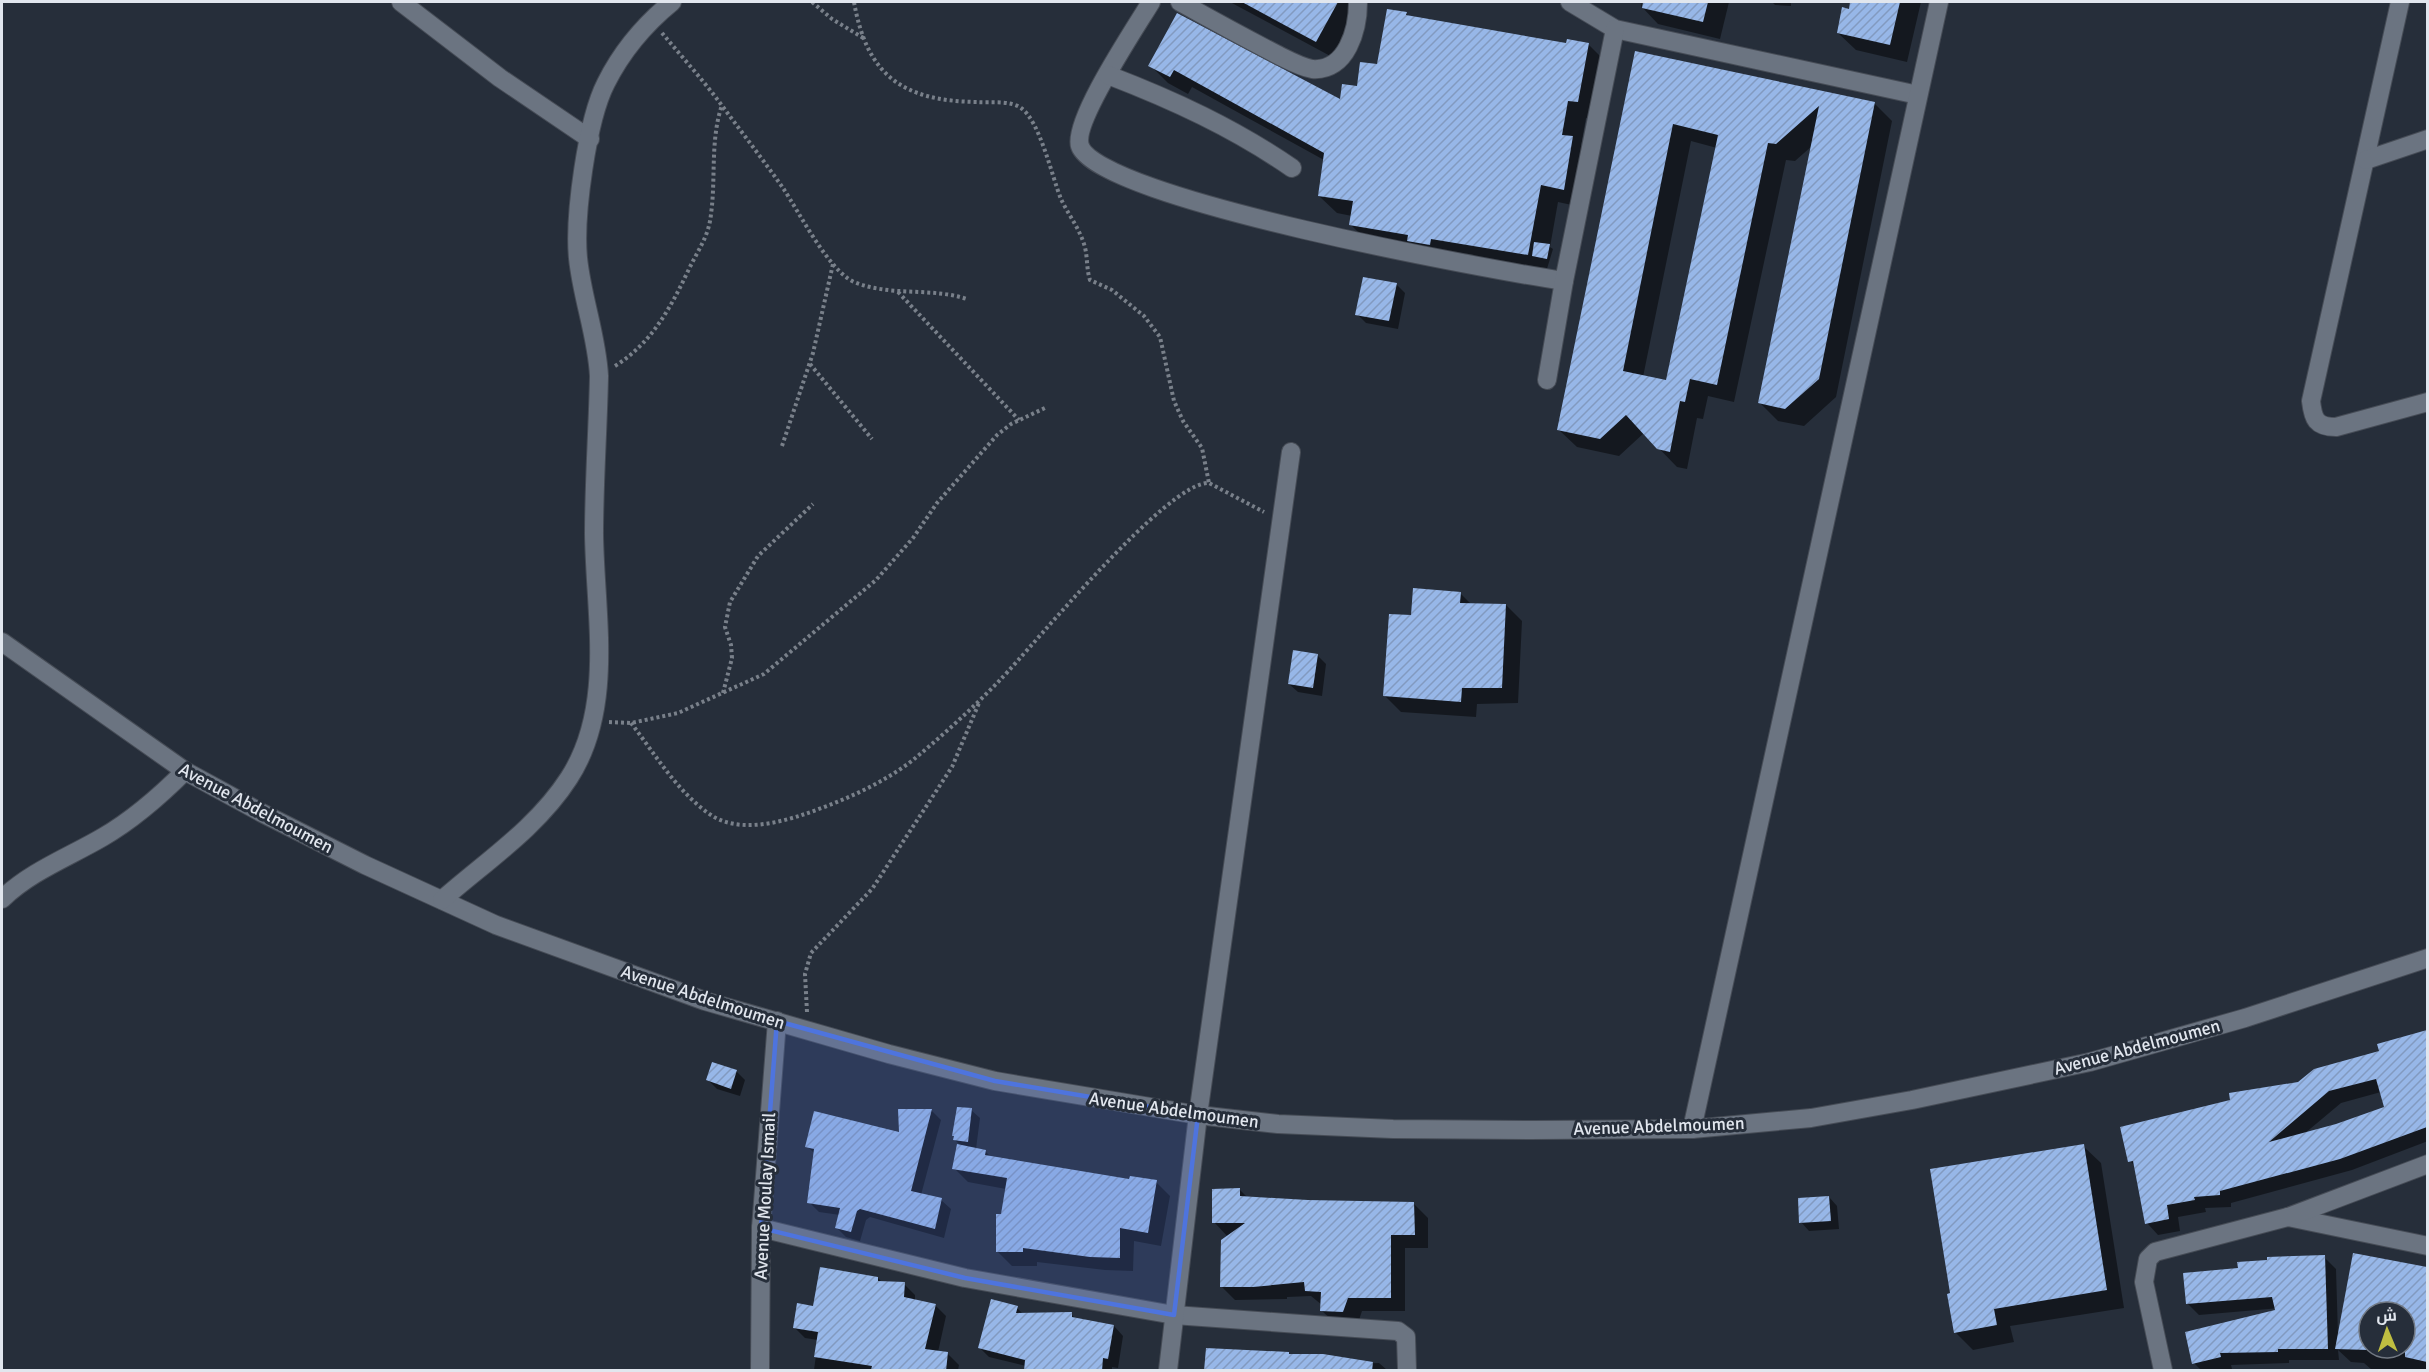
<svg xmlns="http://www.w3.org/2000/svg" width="2429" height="1372" font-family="Signika,Cairo,sans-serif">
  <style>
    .shadow { fill: #0007; fill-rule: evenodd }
    .building { fill: url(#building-hatch); fill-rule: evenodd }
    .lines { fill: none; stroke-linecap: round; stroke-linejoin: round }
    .minor-casing { stroke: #464c56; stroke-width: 20 }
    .path { stroke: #79808a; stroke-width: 4; stroke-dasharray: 3 3; stroke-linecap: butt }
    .minor { stroke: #6b7481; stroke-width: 18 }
    .marked { fill: #4e74de; fill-opacity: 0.2; stroke: #4e74de; stroke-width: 4.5; stroke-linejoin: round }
    .labels { text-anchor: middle; stroke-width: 6; stroke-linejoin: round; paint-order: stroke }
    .street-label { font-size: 18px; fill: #e1e6ee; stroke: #262e3a }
  </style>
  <defs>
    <pattern id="building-hatch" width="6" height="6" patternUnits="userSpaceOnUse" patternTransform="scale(1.5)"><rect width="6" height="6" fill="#97b7e8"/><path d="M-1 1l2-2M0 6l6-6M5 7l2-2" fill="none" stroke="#829ac0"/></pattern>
  </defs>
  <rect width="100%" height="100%" fill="#262e3a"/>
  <!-- shadow -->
  <g class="shadow">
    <path d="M1230,2H1353L1361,10L1334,58Z"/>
    <path d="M1642,2H1729L1720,39L1658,24L1641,6Z"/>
    <path d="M1772,2H1791V6L1775,5Z"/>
    <path d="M1852,2H1921L1907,62L1856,50L1838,33L1850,11Z"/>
    <path d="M1406,13L1410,18L1567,45L1588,44L1606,62L1595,119L1586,118L1581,146L1590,155L1581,207L1558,202L1550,247L1553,249L1546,272L1368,242L1350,224L1352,216L1337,213L1319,196L1324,160L1192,87L1188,94L1168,83L1150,65L1341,101L1358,88L1378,66Z"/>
    <path d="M1636,53L1874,103L1892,121L1836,397L1804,426L1778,421L1760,403L1812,146L1795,161L1786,160L1734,402L1708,396L1703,419L1697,418L1687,469L1677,467L1644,433L1619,456L1577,447L1559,430ZM1691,141L1717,148L1667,382L1643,377Z"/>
    <path d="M1396,284L1405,293L1398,329L1366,323L1357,314Z"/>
    <path d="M1460,593L1472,605H1506L1522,621L1518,703L1477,704L1476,717L1401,712L1384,695L1412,617Z"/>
    <path d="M1294,652L1318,656L1326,664L1322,696L1298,692L1289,684Z"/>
    <path d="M2428,1032V1141L2352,1170L2231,1203V1207L2205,1208L2206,1212L2178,1217L2180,1231L2158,1235L2147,1223L2136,1167L2130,1161L2299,1083L2380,1052L2379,1045ZM2381,1092L2385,1108L2336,1126L2304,1134L2341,1103Z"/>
    <path d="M736,1071L745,1080L740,1096L717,1089L708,1080Z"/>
    <path d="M931,1110L941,1120L921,1195L941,1200L951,1209L944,1238L870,1217L866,1220L860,1241L846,1237L836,1227L840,1215L819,1212L809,1202L815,1154L807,1146L900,1134Z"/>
    <path d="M971,1110L980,1118L976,1149L985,1151L992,1158L1130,1181L1156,1182L1170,1196L1161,1246L1134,1241L1133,1271L1105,1270L1037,1262V1266H1012L998,1252L1006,1189L968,1182L954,1168L959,1144L955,1140Z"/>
    <path d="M2083,1146L2101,1163L2124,1308L2010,1326L2014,1342L1973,1350L1956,1333L1948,1295Z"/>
    <path d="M1240,1190L1248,1198L1414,1204L1428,1218V1248H1405V1311H1362L1357,1326L1336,1324L1322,1311V1305L1311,1296L1287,1297V1299L1235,1300L1221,1286L1228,1237L1214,1222Z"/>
    <path d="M1829,1197L1837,1206L1839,1229L1809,1231L1801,1222Z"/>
    <path d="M2354,1255L2428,1268V1370H2372L2364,1363L2351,1362L2338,1350L2339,1360H2289V1363L2231,1365L2232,1369L2224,1370H2201L2194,1363L2281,1310L2280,1308L2199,1315L2187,1303L2239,1269L2324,1257L2336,1269L2338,1335ZM2369,1312H2405V1348H2369Z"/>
    <path d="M878,1278L883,1283L904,1284L915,1295V1301L935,1305L946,1316L938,1352L948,1354L959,1365L958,1370H814L818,1340L805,1338L794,1327L814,1308Z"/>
    <path d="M1017,1308L1024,1315L1071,1314L1077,1320L1114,1326L1123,1336L1118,1368L1112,1367V1370H1025L1026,1366L989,1357L979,1347Z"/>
    <path d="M1289,1353L1291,1356L1350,1364L1379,1363L1387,1370H1205Z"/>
  </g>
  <!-- building -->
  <g class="building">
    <path d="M1242,2H1338L1316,42Z"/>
    <path d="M1643,2H1708L1703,22L1642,8Z"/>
    <path d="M1850,2H1900L1890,45L1837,33L1842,7L1849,9Z"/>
    <path d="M1387,9L1407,12L1406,15L1566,43L1567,39L1589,43L1578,102L1568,101L1562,135L1573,136L1564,190L1541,185L1528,255L1431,239L1430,245L1407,241L1408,235L1349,225L1353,201L1318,196L1324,153L1174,70L1170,77L1148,66L1177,13L1340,99L1342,84L1357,86L1360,62L1377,64Z"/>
    <path d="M1635,51L1875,102L1819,379L1785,409L1758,403L1819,106L1776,144L1768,143L1717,385L1690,379L1685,402L1680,401L1670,452L1657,449L1626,415L1600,439L1557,430ZM1673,124L1718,135L1666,380L1623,371Z"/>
    <path d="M1534,242L1550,244L1547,259L1532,256Z"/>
    <path d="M1363,277L1397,283L1389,321L1355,315Z"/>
    <path d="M1413,588L1461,592L1460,603L1506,604L1502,688H1462L1461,702L1383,696L1389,614L1411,615Z"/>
    <path d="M1293,650L1318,654L1313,688L1288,684Z"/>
    <path d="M2427,1030V1127L2340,1159L2220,1191V1195L2194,1197L2195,1200L2167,1205L2169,1219L2145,1224L2133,1161L2128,1162L2120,1127L2230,1100L2229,1093L2298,1082L2314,1069L2379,1051L2377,1044ZM2376,1079L2384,1107L2336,1124L2269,1142L2329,1091Z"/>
    <path d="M712,1062L737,1070L731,1089L706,1080Z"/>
    <path d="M957,1107L972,1108L968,1142L953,1140L954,1136H952Z"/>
    <path d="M898,1109H932L911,1191L942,1198L935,1229L860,1209L857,1211L851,1232L835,1228L840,1208L807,1203L814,1149L805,1147L814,1111L899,1132Z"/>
    <path d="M957,1144L986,1150L985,1155L1129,1179L1130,1176L1157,1180L1148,1233L1120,1228V1258L1090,1257L1023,1248V1252H996V1214H1001L1007,1178L952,1169Z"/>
    <path d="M2084,1144L2107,1290L1994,1309L1997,1325L1954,1333L1947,1294L1950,1293L1930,1169Z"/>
    <path d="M1240,1188V1196L1308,1200L1414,1202L1415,1235H1391V1298H1348L1343,1312L1320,1311L1321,1292L1305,1291L1304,1282L1253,1287H1220L1221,1240L1245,1223H1212V1189Z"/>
    <path d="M1829,1196L1831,1221L1799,1223L1798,1198Z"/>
    <path d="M2353,1253L2427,1267V1362L2405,1357V1312H2369V1350L2335,1349Z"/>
    <path d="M2325,1255L2328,1349H2278V1352L2220,1353L2221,1357L2192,1364L2185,1332L2275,1310L2272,1297L2186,1304L2183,1273L2238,1268L2237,1262L2267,1260V1257Z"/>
    <path d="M820,1267L878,1277V1281L905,1282L904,1297L936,1304L925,1349L948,1352L946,1371L871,1370L872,1366L814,1357L818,1332L793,1328L797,1303L813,1306Z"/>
    <path d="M991,1299L1018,1306L1016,1313L1072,1312V1317L1114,1325L1108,1359L1103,1358L1102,1371H1024L1025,1360L978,1348Z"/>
    <path d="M1206,1348L1289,1352V1354H1323L1373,1362L1372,1371H1204Z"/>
  </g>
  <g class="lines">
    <defs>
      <g id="minor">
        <path d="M401,2L500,78L590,139"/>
        <path d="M1151,2C1136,27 1072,122 1080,146C1098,199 1497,271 1564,281"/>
        <path d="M1180,2C1212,20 1245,38 1278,55C1288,60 1301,67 1312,69C1347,72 1358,29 1358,2"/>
        <path d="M1570,2L1615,29L1918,95"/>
        <path d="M2400,2L2311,401C2313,419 2316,427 2336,427L2428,402"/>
        <path d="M1108,75C1173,100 1234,128 1292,168"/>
        <path d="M2366,160L2428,139"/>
        <path d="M1547,380L1564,281L1615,29"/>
        <path d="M2,642L185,771L262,813L365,865L496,925L705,1001L889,1054L995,1081L1198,1115L1278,1124L1393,1129L1533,1130L1692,1129L1811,1118L1912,1100L2090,1062L2245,1018L2428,958"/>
        <path d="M2,899C31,871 69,857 103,837C134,819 160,796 185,771"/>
        <path d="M442,900C485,862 537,828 569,778C615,707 595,614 594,534C594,481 598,428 599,376C597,336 582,298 578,258C574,216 587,120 606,83C622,51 645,24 672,2"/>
        <path d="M1692,1129L1939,2"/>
        <path d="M2288,1217L2428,1246"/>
        <path d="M761,1228L965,1278L1174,1315L1398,1331L1406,1337L1407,1370"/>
        <path d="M760,1370L761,1228L777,1021"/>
        <path d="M1168,1370L1198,1115L1291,452"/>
        <path d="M2163,1370L2144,1282L2148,1259L2155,1252L2288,1217L2428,1164"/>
      </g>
    </defs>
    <!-- minor casing -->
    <use href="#minor" class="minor-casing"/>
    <!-- path -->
    <g class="path">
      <path d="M812,2L832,19L865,39"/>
      <path d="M854,2C867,76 903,101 977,102C990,103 1010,100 1021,108C1040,121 1052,177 1061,199C1068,214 1079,228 1084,244C1088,256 1086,268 1090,280L1112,290L1144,316L1160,337L1174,401L1183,421L1202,448L1209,483"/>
      <path d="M662,33C682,57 704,81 723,107C743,134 764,161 783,188C799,212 829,271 854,282C891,297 930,287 967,299"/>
      <path d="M898,292L1019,420"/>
      <path d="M810,364L872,439"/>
      <path d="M615,366C652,343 671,307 689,269C698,250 709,236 711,214C716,178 710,140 722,105"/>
      <path d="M782,446L813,353L833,264"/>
      <path d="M723,693L732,658L731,645L725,627L730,602L758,556L813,504"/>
      <path d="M609,722L631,723L678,713L764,674L876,580L913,538L937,503L997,435L1011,424L1047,407"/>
      <path d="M631,723C655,754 678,793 711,815C736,832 773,824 799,816C838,803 881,785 913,760C943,735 973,708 1000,680C1034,645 1168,481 1209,483L1264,512"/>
      <path d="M807,1012L805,974L811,953L872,889L952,767L979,703"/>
    </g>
    <!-- minor -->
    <use href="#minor" class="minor"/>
  </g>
  <!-- marked area -->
  <path class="marked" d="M777,1021L995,1081L1198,1115L1174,1315L965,1278L761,1228Z"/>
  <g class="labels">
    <!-- street labels -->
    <g class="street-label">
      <text transform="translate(256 808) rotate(28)" y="6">Avenue Abdelmoumen</text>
      <text transform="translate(703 997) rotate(18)" y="6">Avenue Abdelmoumen</text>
      <text transform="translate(2137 1047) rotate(-15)" y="6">Avenue Abdelmoumen</text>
      <text transform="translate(1174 1110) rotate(8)" y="6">Avenue Abdelmoumen</text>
      <text transform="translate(1659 1126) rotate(-2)" y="6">Avenue Abdelmoumen</text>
      <text transform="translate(765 1196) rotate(-87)" y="6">Avenue Moulay Ismail</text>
    </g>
  </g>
  <!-- border -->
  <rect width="2429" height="1372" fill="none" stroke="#e1e6ee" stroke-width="6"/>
  <!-- north arrow -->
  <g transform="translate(2387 1330) rotate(358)"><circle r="28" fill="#262e3a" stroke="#717882" stroke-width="1.5"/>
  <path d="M0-4.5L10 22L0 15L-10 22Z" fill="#bfbe41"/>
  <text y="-9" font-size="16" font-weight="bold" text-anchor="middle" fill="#e1e6ee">ش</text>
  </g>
</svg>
